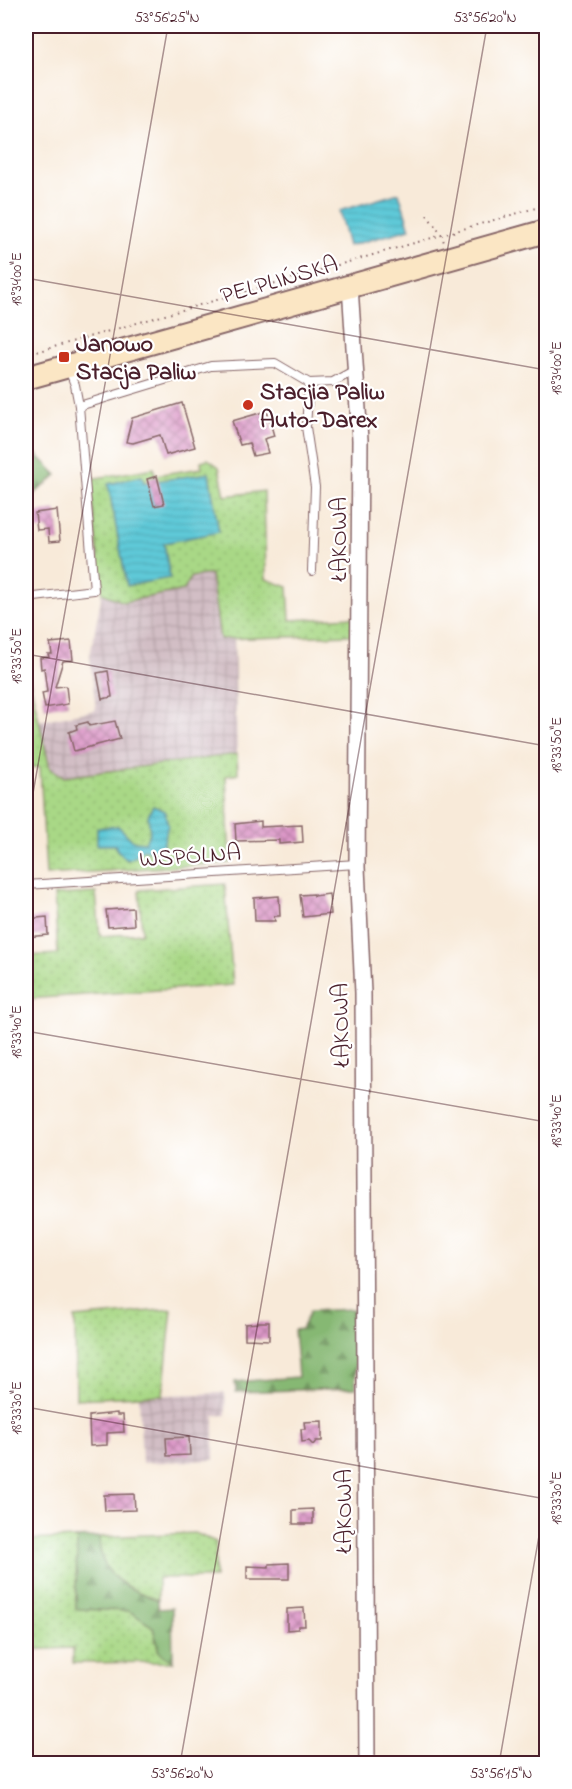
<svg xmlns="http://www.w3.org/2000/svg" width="572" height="1789" font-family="'Indie Flower',sans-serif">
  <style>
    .industrial { fill: url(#industrial-grid) }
    .grass { fill: url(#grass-dots); stroke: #7a7c58; stroke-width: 1.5 }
    .forest { fill: url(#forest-firs); stroke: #686c4f; stroke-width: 1.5 }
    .water { fill: url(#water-rules); stroke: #547482; stroke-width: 1.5 }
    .building { fill: url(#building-cross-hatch) }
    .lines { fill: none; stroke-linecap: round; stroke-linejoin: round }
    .lane-casing { stroke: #876668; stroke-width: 10 }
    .street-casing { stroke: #876668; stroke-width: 18 }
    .secondary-casing { stroke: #876668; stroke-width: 26 }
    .path { stroke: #876668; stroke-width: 2; stroke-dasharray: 1.5 4.5; stroke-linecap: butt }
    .lane { stroke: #fff; stroke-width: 8 }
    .street { stroke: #fff; stroke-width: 15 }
    .secondary { stroke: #fbe6c4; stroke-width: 22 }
    .ticks { fill: none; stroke: #4a1f2b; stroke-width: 1.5; stroke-opacity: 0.45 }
    .poi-dot { fill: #c8321e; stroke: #fff; stroke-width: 2 }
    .labels { text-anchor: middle; stroke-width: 4.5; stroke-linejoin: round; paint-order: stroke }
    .street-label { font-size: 24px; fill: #4a1f2b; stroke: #fff }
    .poi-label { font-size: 24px; font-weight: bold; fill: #4a1f2b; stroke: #fff; text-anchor: start }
    .neatline { fill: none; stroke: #4a1f2b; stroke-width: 2 }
    .ticks-label { font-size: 15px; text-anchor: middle; fill: #4a1f2b }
  </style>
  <defs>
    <pattern id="industrial-grid" width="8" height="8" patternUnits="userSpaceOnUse" patternTransform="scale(1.5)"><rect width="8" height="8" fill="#d2bec5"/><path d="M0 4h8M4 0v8" fill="none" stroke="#b6a3a9"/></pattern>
    <pattern id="grass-dots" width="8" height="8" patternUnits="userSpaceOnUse" patternTransform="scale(1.5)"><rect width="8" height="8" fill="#a9d886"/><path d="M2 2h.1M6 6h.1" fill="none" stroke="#93b974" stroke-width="1.8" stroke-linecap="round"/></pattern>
    <pattern id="forest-firs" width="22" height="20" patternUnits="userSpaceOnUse" patternTransform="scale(1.5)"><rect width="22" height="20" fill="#86b873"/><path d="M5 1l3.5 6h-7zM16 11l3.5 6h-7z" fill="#70955f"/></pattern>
    <pattern id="water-rules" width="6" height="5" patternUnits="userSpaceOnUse" patternTransform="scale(1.5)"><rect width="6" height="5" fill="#5ec9d8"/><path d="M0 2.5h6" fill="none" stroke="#53acba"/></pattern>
    <pattern id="building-cross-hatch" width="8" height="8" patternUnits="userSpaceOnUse" patternTransform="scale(1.5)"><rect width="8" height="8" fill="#dc97c7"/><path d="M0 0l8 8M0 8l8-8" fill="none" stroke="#b47ba2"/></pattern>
  </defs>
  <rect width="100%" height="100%" fill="#fff"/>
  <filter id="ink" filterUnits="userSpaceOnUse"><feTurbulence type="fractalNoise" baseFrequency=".0167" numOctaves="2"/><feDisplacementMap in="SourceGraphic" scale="12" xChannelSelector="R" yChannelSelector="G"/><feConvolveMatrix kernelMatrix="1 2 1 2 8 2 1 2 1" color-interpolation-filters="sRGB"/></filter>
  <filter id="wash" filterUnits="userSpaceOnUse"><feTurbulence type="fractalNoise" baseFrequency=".008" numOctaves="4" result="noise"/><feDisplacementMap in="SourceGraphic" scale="24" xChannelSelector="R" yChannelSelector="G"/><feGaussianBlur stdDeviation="1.35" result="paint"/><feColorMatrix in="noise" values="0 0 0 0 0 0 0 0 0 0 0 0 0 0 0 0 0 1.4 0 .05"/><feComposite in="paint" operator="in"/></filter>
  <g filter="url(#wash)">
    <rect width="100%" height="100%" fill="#f8ead9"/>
    <!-- industrial -->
    <g class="industrial">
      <path d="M211,574L220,639L234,638L237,754L64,777L50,768L39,721L96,710L90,656L102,593L123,602L184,590L191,577Z"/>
      <path d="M225,1393L226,1415L214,1416V1460L142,1463L139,1396Z"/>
    </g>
    <!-- grass -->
    <g class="grass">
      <path d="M208,459L219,467L225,496L264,491L266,579L288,587L290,620L353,617L352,635L220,639L211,574L191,577L184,590L123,602L102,593L90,479L154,468L155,475L202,468L201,461Z"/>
      <path d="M26,664L50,768L64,777L237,754L238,774L226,776L230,863L46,875L40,767L26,768Z"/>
      <path d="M225,884L233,985L26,999V956L58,954L54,895L96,893L100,936L142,933L139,890Z"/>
      <path d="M172,1309L163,1395L76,1399L75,1318Z"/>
      <path d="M195,1533L216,1542L215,1578H158V1600C137,1592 112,1583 103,1561C100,1555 100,1544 99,1537Z"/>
      <path d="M77,1538L76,1608L129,1611L153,1627L159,1652L173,1662L73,1663V1648L26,1650V1540Z"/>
    </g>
    <!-- forest -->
    <g class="forest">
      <path d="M26,444L57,475L27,500L26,505Z"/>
      <path d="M353,1309L356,1388L236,1392L235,1382L298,1377L294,1330L301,1329L310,1311Z"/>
      <path d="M99,1537C100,1544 100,1555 103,1561C112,1583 137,1592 158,1600V1609L172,1608L173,1662L159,1652L153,1627L129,1611L76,1609L77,1538Z"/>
    </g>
    <!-- water -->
    <g class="water">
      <path d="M399,193L410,229L348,246L339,211Z"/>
      <path d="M209,473L219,532L164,543L170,578L127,586L108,484L142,476L144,483Z"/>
      <path d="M153,806L165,811L168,825L163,846L152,851L143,849L136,856L127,860L118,851L115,845H97V828L118,826L133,841L145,842L150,833L148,816Z"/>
    </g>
    <g id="blocks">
      <!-- building -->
      <g class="building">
        <path d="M182,403L195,447L166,455L160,435L133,443L126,442L132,418Z"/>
        <path d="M267,411L274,436L264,439L268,453L253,456L249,443L240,445L232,421Z"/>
        <path d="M157,476L164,504L154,506L147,479Z"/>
        <path d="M57,510L60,541L49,542L48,529L37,530L35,513Z"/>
        <path d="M71,641L73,660L63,661L55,687L66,686L68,704L45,708L42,693L47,692L44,668L41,669L40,658L49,657L48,654H52L50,643Z"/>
        <path d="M108,671L112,697L102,699L97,673Z"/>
        <path d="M115,721L120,739L74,751L69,732L77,729L76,725L88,722L89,726Z"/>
        <path d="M261,821V827L302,825L303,842L279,844V840L236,841L235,824Z"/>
        <path d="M314,894V896L329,894L331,914L303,917L300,895Z"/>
        <path d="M279,896L280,916H274L275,921H255L254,898Z"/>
        <path d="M133,908L134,925L108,927L106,910Z"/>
        <path d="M47,917L48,935L26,937V919Z"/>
        <path d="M258,1322H269V1340L245,1339V1324L258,1323Z"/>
        <path d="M117,1413V1415H123L124,1432L107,1433V1445L90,1446L89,1416Z"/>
        <path d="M322,1421V1441H316L313,1445L309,1441L302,1442L301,1429H305L304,1422Z"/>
        <path d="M189,1437L190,1455L167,1456L166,1438Z"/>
        <path d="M134,1494L135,1510L105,1511L104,1495Z"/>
        <path d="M313,1509V1524H293V1510Z"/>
        <path d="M289,1563V1579H247V1566L269,1567V1564Z"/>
        <path d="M304,1608L305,1626H298V1629L287,1630V1609Z"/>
      </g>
    </g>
  </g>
  <g filter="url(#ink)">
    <use href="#blocks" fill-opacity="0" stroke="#876668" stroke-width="1.5"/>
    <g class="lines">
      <defs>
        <g id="lane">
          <path d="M69,369L75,385L79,406L211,366L275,363L309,383L333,382L355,370"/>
          <path d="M309,383L306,427L315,487L312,571"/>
          <path d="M26,598L94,590L79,406"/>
          <path d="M26,885L357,864"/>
        </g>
        <path id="street" d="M350,286L360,440L357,867L363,993L367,1764"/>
        <path id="secondary" d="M26,378L546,231"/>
      </defs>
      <!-- lane casing -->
      <use href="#lane" class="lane-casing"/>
      <!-- street casing -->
      <use href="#street" class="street-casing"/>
      <!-- secondary casing -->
      <use href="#secondary" class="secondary-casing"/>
      <!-- path -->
      <g class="path">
        <path d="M427,215L441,234L444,242"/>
        <path d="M26,355L546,205"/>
      </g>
      <!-- lane -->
      <use href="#lane" class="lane"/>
      <!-- street -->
      <use href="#street" class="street"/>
      <!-- secondary -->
      <use href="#secondary" class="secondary"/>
    </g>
  </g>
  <!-- ticks -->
  <path class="ticks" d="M26,278L546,370M26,654L546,746M26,833L168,26M26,1031L546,1122M26,1407L546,1499M180,1764L487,26M499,1764L546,1496"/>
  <!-- markers -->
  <g class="poi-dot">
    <rect x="58" y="351" width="12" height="12" rx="3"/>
    <circle cx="248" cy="405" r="6"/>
  </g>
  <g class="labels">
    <!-- street labels -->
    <g class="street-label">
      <text transform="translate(279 279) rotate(-16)" y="8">PELPLIŃSKA</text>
      <text transform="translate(338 539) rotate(-90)" y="8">ŁĄKOWA</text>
      <text transform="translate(190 855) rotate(-4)" y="8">WSPÓLNA</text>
      <text transform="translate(340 1025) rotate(-91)" y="8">ŁĄKOWA</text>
      <text transform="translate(343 1511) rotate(-90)" y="8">ŁĄKOWA</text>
    </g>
    <!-- poi labels -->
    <g class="poi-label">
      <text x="76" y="351">Janowo<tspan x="76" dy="28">Stacja Paliw</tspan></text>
      <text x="260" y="399">Stacjia Paliw<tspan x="260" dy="28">Auto-Darex</tspan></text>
    </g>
  </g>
  <!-- margin -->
  <rect width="572" height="1789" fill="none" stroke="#fff" stroke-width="66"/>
  <rect x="33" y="33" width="506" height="1723" class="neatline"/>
  <g class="ticks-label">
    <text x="167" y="22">53°56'25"N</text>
    <text x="485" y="22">53°56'20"N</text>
    <text transform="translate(16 279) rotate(-90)" y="5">18°34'00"E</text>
    <text transform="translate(556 368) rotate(-90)" y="5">18°34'00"E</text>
    <text transform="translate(16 656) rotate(-90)" y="5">18°33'50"E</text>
    <text transform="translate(556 745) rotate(-90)" y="5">18°33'50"E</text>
    <text transform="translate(16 1032) rotate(-90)" y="5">18°33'40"E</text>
    <text transform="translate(556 1121) rotate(-90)" y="5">18°33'40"E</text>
    <text transform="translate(16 1408) rotate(-90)" y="5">18°33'30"E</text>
    <text transform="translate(556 1498) rotate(-90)" y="5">18°33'30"E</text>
    <text x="182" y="1778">53°56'20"N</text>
    <text x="501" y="1778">53°56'15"N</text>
  </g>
</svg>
